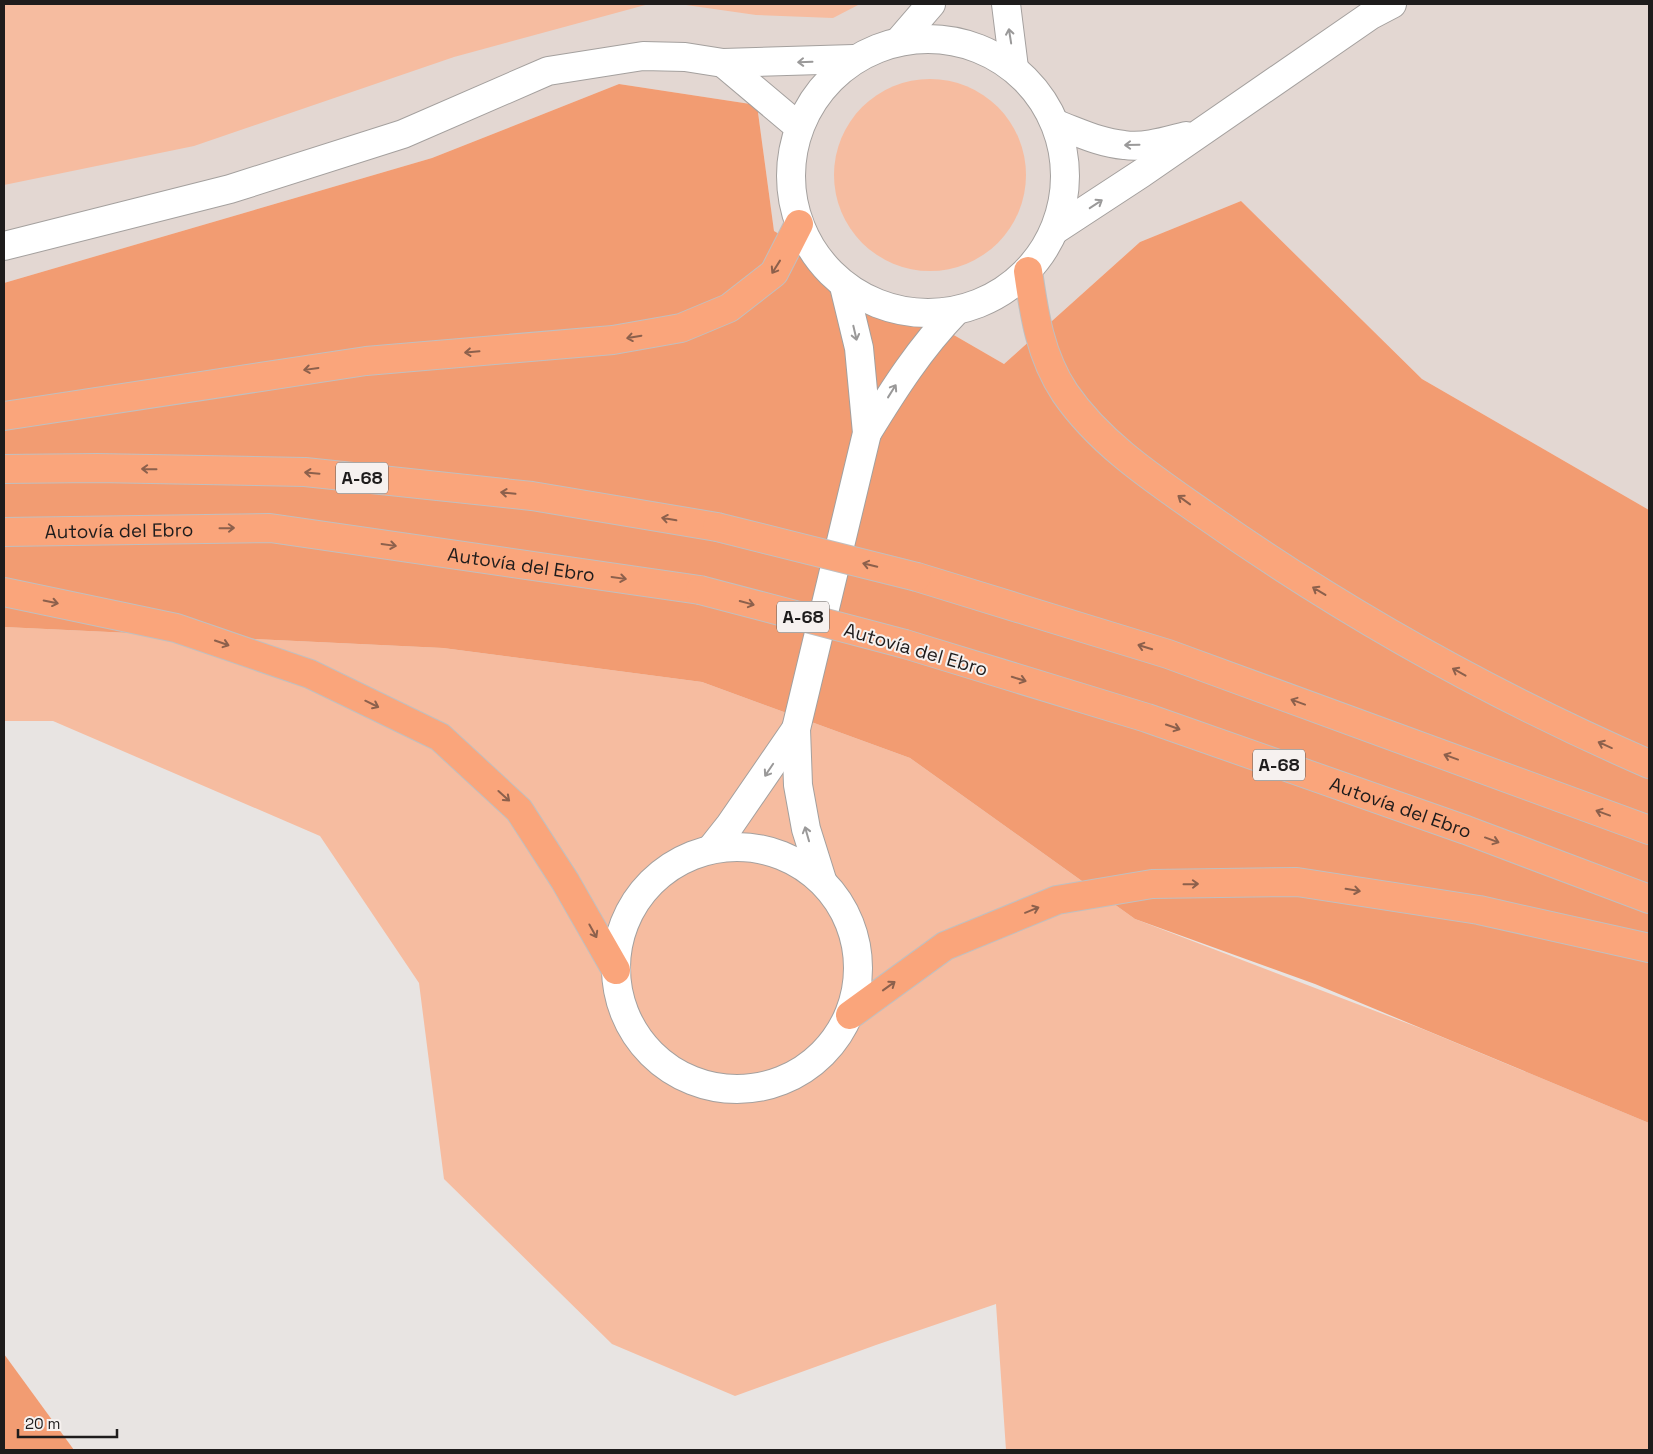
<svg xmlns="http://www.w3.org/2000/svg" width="1653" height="1454" font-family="'Space Grotesk',sans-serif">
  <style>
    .built { fill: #e3d7d2 }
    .green { fill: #f6bca0 }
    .forest { fill: #f29c72 }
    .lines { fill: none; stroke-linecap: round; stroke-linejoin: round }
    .minor-casing { stroke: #a4a09e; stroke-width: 30 }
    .highway-casing { stroke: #c0bfbf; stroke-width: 30 }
    .minor { stroke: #fff; stroke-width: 28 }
    .highway { stroke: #faa57b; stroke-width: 28 }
    .highway-bridge-casing { stroke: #c0bfbf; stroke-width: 30; stroke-linecap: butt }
    .highway-bridge { stroke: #faa57b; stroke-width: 28 }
    .oneway { stroke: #9a9999 }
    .oneway2 { stroke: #8c604c }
    .labels { text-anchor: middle; stroke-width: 4; stroke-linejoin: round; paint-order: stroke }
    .shield { fill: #f6f1ef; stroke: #5f5c5b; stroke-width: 1 }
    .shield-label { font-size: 18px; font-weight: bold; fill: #1e1c1c }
    .street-label { font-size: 19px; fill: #1e1c1c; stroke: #f6f1ef }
  </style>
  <rect width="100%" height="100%" fill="#e8e4e2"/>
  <!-- built -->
  <path class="built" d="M4,4H1649V510L1422,379L1241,201L1140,242L1004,364L774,231L757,105L619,84L432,158L4,283Z"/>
  <!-- green -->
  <g class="green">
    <path d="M4,4H649L454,57L194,146L4,185Z"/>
    <path d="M679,4H860L833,18L756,15Z"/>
    <circle cx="930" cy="175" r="96"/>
    <path d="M4,627L443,648L702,682L910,758L1135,919L1425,1030L1649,1123V1450H1006L996,1304L876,1345L735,1396L612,1344L444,1179L419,983L320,836L53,721H4Z"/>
  </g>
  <!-- forest -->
  <g class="forest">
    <path d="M619,84L757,105L774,231L1004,364L1140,242L1241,201L1422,379L1649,510V1123L1315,984L1135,919L910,758L702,682L443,648L4,627V283L432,158Z"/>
    <path d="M4,1354L74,1450H4Z"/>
  </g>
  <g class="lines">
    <defs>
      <g id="minor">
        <path d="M1006,4L1014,68"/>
        <circle cx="928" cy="176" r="137"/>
        <path d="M900,40L931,4"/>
        <path d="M723,63L799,127"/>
        <path d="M1056,124C1078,132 1100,143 1124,145C1145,148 1166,141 1186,136"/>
        <path d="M1055,230L1142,173L1371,15L1392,4"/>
        <path d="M4,246L230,189L403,134L548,71L643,56L685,57L723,63L854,59"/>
        <path d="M867,433C894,389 920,348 956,311"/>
        <circle cx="737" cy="968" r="121"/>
        <path d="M711,849L730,825L796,729"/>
        <path d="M822,880L806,829L798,785L796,729L867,433L859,348L844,286"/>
      </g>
      <g id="highway">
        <path d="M1028,271C1034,313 1040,356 1065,393C1100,444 1155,480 1205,515C1344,613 1493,696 1649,764"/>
        <path d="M4,416L366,361L613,340L681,328L729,308L774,273L799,224"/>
        <path d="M4,469L97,468L305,472L532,496L717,527"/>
        <path id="s1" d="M4,532L270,528L700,590"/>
        <path d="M917,577L1168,654L1649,830"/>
        <path d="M4,592L176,628L310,674L440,737L519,810L565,881L616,970"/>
        <path id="s2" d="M905,644L1147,718L1466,830L1649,899"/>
        <path d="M850,1015L945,946L1057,900L1152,884L1297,882L1479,910L1649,948"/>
      </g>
    </defs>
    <!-- minor casing -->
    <use href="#minor" class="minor-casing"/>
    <!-- highway casing -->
    <use href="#highway" class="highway-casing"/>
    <!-- minor -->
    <use href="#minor" class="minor"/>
    <!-- highway -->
    <use href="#highway" class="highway"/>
    <defs>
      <g id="highway-bridge">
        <path d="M717,527L917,577"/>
        <path d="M700,590L905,644"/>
      </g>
    </defs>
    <!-- highway-bridge casing -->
    <use href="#highway-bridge" class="highway-bridge-casing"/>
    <!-- highway-bridge -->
    <use href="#highway-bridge" class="highway-bridge"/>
  </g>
  <!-- one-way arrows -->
  <defs><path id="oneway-shaft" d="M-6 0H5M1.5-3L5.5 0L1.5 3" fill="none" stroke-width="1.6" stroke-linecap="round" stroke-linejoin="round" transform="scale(1.25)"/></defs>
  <g class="oneway">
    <use href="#oneway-shaft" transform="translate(1010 36) rotate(-99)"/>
    <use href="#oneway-shaft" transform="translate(805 62) rotate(178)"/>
    <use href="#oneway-shaft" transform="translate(1132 145) rotate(179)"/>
    <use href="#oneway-shaft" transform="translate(1096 204) rotate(-33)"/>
    <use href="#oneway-shaft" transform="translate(855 333) rotate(77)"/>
    <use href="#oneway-shaft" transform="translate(892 391) rotate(-58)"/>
    <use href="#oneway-shaft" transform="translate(769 770) rotate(124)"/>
    <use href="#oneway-shaft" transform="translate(807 834) rotate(-106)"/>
  </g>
  <g class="oneway2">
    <use href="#oneway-shaft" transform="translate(776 267) rotate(122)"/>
    <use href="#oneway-shaft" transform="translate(634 337) rotate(170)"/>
    <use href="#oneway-shaft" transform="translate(472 352) rotate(175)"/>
    <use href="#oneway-shaft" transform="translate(311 369) rotate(172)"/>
    <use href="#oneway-shaft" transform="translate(149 469) rotate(-179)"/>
    <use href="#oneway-shaft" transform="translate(312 473) rotate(-175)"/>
    <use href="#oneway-shaft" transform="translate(508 493) rotate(-174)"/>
    <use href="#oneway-shaft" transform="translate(1184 500) rotate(-144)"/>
    <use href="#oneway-shaft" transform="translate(669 519) rotate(-170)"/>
    <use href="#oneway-shaft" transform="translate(227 528) rotate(-1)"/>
    <use href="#oneway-shaft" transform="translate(389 545) rotate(8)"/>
    <use href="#oneway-shaft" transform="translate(870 565) rotate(-166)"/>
    <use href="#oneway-shaft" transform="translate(619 578) rotate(8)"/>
    <use href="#oneway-shaft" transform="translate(1319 591) rotate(-149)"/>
    <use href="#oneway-shaft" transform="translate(51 602) rotate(12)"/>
    <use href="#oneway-shaft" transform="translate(747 603) rotate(15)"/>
    <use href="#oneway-shaft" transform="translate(222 643) rotate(19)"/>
    <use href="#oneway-shaft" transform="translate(1145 647) rotate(-163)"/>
    <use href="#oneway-shaft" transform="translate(1459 672) rotate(-151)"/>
    <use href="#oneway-shaft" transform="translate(1019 679) rotate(17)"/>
    <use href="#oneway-shaft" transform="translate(1298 702) rotate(-160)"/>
    <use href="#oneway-shaft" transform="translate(372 704) rotate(26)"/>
    <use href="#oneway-shaft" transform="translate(1173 727) rotate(19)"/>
    <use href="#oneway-shaft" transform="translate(1605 745) rotate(-156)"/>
    <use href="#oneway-shaft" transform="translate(1451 757) rotate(-160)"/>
    <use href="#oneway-shaft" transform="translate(504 796) rotate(42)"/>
    <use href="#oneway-shaft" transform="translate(1603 813) rotate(-160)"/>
    <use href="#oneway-shaft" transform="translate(1492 840) rotate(20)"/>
    <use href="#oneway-shaft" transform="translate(1191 884) rotate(-1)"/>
    <use href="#oneway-shaft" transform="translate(1353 890) rotate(9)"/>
    <use href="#oneway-shaft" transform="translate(1032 910) rotate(-22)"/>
    <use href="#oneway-shaft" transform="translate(593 931) rotate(61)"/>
    <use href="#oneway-shaft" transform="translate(889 986) rotate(-36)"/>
  </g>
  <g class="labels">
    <!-- shield labels -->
    <g class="shield">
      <rect x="336" y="462.5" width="52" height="31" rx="4"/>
      <rect x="777" y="601.5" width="52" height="31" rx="4"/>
      <rect x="1253" y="749.5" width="52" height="31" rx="4"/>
    </g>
    <g class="shield-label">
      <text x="362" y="484">A-68</text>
      <text x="803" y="623">A-68</text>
      <text x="1279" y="771">A-68</text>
    </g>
    <!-- street labels -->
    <g class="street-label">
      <text dy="7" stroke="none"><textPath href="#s1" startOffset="115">Autovía del Ebro</textPath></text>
      <text dy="7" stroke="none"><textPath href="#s1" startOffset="520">Autovía del Ebro</textPath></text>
      <text transform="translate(916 649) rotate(16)" y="7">Autovía del Ebro</text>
      <text dy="7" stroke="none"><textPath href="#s2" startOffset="522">Autovía del Ebro</textPath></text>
    </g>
  </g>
  <!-- border -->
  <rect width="1653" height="1454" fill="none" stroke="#1e1c1c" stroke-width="10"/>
  <!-- scale -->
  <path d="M18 1429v8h99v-8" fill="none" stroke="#1e1c1c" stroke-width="2.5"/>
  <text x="25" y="1429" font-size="15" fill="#1e1c1c" stroke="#f6f1ef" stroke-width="4" paint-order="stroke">20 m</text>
</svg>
